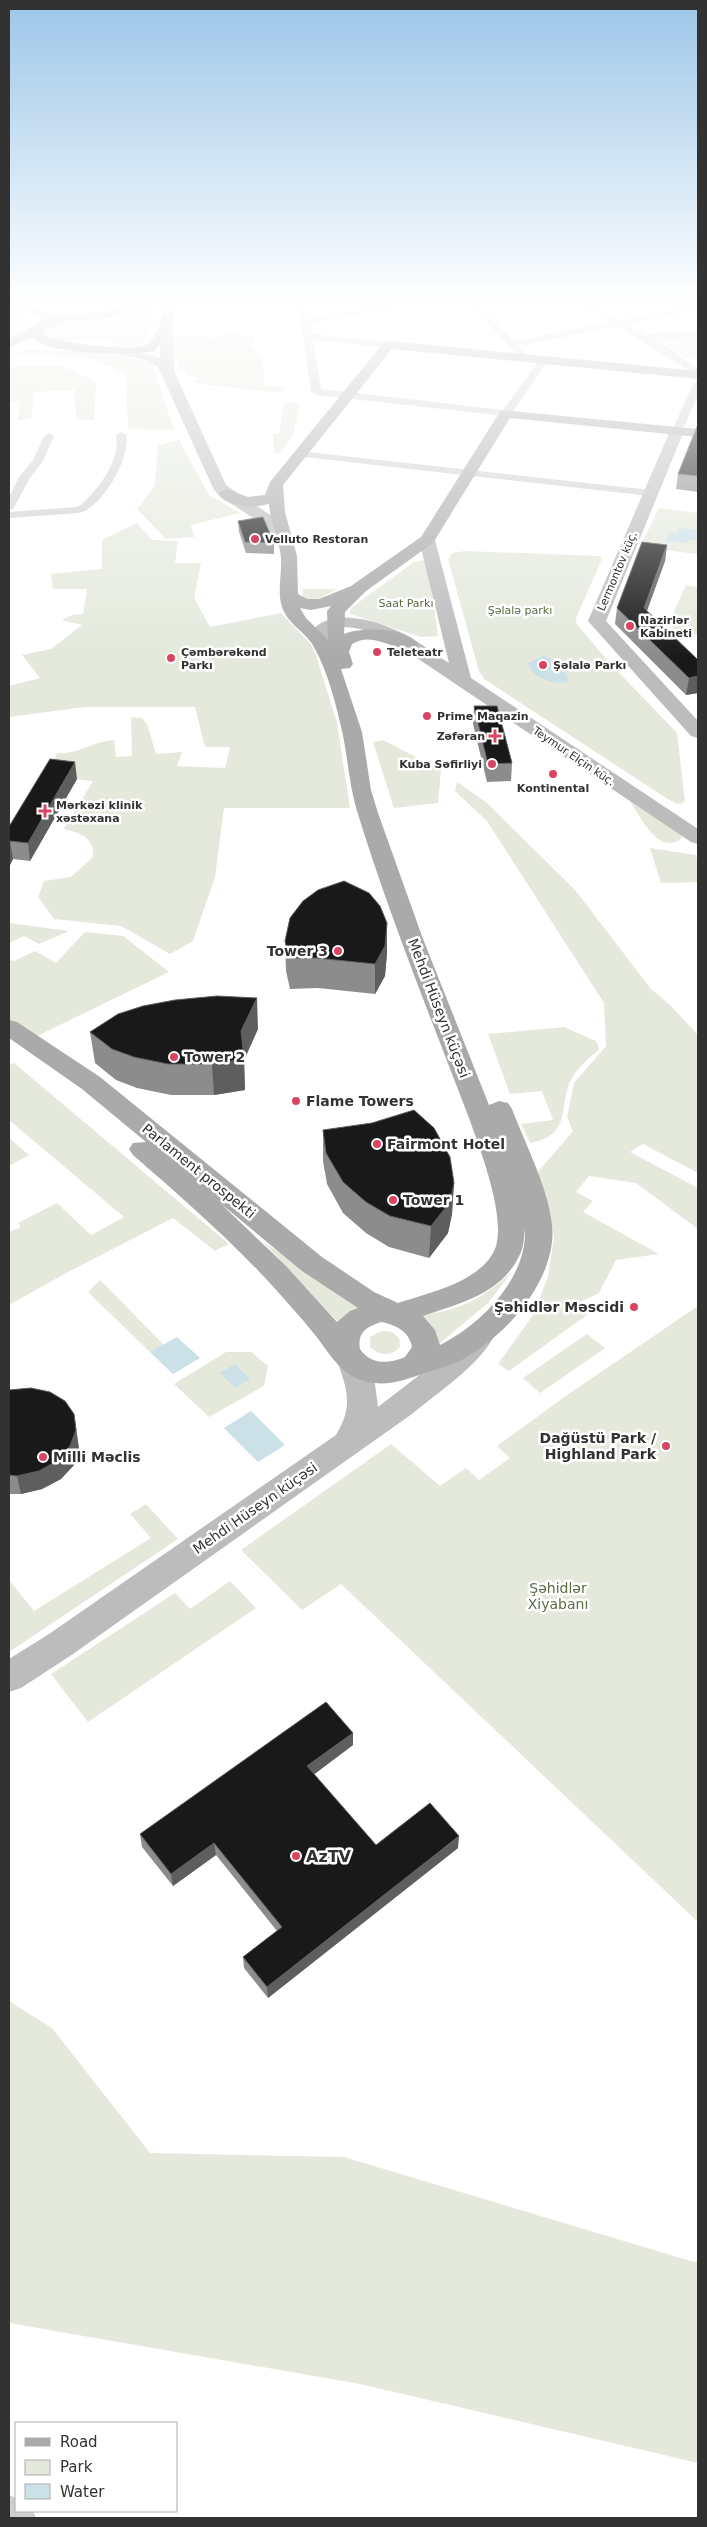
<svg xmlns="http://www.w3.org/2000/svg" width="707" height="2527" font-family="'DejaVu Sans',sans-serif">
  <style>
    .green { fill: #e4e9dc }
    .water { fill: #cbe0e7 }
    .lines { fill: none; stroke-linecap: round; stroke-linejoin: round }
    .street { fill: #cfcfcf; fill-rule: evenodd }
    .secondary { fill: #bcbcbc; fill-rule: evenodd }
    .primary { fill: #aaa; fill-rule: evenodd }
    .wall { fill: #8c8c8c }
    .shaded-wall { fill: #5e5e5e }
    .building { fill: #191919; stroke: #5e5e5e }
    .poi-dot { fill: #d84562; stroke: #fff; stroke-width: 2 }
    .labels { text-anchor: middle; stroke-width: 5; stroke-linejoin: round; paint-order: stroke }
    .far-poi-label { font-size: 11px; font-weight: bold; fill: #323232; stroke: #fff; text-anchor: start }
    .far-street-label { font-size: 11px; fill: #323232; stroke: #fff }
    .far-park-label { font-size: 11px; fill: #5b6c42; stroke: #fff }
    .poi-label { font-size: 14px; font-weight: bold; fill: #323232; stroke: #fff; text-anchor: start }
    .street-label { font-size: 14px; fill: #323232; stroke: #fff }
    .park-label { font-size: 14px; fill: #5b6c42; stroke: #fff }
    .near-poi-label { font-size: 16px; font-weight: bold; fill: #323232; stroke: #fff; text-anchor: start }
  </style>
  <rect width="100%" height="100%" fill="#fff"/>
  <!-- green -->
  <g class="green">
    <path d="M141,303H161L140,347C123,349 116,340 102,339C85,337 60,345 45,335L48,325L67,320L115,321Z"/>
    <path d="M9,311L25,319L29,325L23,332L9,339Z"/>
    <path d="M230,333L254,336L253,345L263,362L264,385L285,387L281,393L193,383L197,378L187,375L185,370L179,369L171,343L174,334L214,338Z"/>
    <path d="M666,335L698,336V360L683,357L658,339Z"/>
    <path d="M27,350L102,352L152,363L174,430L128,429L126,374L86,357L9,356Z"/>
    <path d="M13,367H66L96,382L94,420H76L75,390L34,392L31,419L18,420L20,401H9V368Z"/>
    <path d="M284,402L300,403L293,436L280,453H274L273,434H279Z"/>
    <path d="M179,440L209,495L240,513L191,525L194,537L166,539L137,509L155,486L158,445Z"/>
    <path d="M659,508L698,513V554L640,547Z"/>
    <path d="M137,523L152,540L178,541L175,563H201L194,598L210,627L281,613L310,643L315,652L337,723L350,808H224L215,877L193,941L170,954L121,926L54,919L38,897L44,881L71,877L93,857C95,838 81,833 64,829L93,781L47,777L57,753C77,755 94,741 114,740L116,757L132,756L131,717L142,718L147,724L156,754L182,752L177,766L225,768L230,747H205L195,707H85L9,717V686L40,678L22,655L51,649L82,625L62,620L72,615L83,614L87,589H53L51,574L102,569V540Z"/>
    <path d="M465,551L600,556L602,559L576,618V623L607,660L677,733L685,801L683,803L677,804L666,798L484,679L479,671L448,559L453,553Z"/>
    <path d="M423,560L428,563L438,636L421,637L350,614L351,608L414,562Z"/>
    <path d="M686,585L698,587V634L682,637L668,624Z"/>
    <path d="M303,589H337L318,599H302Z"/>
    <path d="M383,740L441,770L438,803L394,808L373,742Z"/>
    <path d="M457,782L487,803L576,891L651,989L670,1005L698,1035V1173L643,1144L630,1152L698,1188V1229L636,1183L589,1176L576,1192L593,1201L583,1212L659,1254L616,1260L599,1293L576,1304L587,1315L509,1371L498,1364L533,1315L548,1277L554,1236L537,1173L573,1131L567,1117L574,1083L606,1046L604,1003L487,821L455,791Z"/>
    <path d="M630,801L679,833L682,837L680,840C657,854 640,816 630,801Z"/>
    <path d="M650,848L696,855L698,863V882L661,883Z"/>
    <path d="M9,923L69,931L39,944L24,936L9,943Z"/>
    <path d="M85,932L123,936L169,972L35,1037L9,1021V960L14,961L35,951L56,963Z"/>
    <path d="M564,1027L596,1041L599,1049C590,1058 578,1067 572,1078C557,1105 574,1135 530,1143L521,1124L553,1120L542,1091L510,1094L488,1034Z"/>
    <path d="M14,1063L229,1244L215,1251L173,1218L68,1272L9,1305V1232L21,1227L18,1223L57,1203L91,1235L124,1217L9,1120V1065Z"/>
    <path d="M9,1138L29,1155L9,1166Z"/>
    <path d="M263,1242L367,1306L340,1324Z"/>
    <path d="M512,1272L488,1303L434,1348L418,1316C462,1309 479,1301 512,1272Z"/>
    <path d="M100,1280L164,1345L150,1352L88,1292Z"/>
    <path d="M698,1306V1922L341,1584L302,1610L241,1550L391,1444L440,1486L466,1468L479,1480L510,1458L497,1446L570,1393Z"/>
    <path d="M382,1331L392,1332L399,1338L400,1346C393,1357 379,1356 370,1347V1337Z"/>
    <path d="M587,1334L605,1348L540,1393L523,1378Z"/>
    <path d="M226,1352H251L268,1366L264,1386L209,1417L174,1384Z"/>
    <path d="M146,1504L178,1539L9,1652V1580L34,1611L151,1538L130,1514Z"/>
    <path d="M230,1581L256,1608L88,1722L51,1674L175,1593L190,1609Z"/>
    <path d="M9,2001L52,2028L150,2153L344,2157L694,2262L698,2261V2463L360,2384L9,2323Z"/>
  </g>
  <!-- water -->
  <g class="water">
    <path d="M678,528L698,530V541L688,540L687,543L666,541L669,532L677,533Z"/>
    <path d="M543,656L550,658L553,667L566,673L569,682C554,684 533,680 528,663Z"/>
    <path d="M177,1337L200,1358L173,1374L150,1352Z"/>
    <path d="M235,1364L250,1379L235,1388L220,1373Z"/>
    <path d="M251,1411L285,1445L258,1462L224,1428Z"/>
  </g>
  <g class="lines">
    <!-- street -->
    <g class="street">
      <path d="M298,303H307L309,318L400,303H422L310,323L312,334L389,342L394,345L389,348L313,340L321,389L503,410L541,358L549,360L510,415L506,416L316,395L311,392Z"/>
      <path d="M467,303H476L514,341L610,322L579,303H590L620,320L698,304V310L627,324L648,335L657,332H698V338L656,339L698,369V376L617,326L519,346L528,355L520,357Z"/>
      <path d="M698,381V395L682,431L681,433H673L672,431L693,384Z"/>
      <path d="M121,432L126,435C131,458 102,508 79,513L9,518V512L77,507L82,504C99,488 121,460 116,435Z"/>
      <path d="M49,433L54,436L43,461L30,478L13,509L9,510V497L19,477L33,460L44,436Z"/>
      <path d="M299,451L650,490L656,493L650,496L295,456V452Z"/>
      <path d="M9,2495L16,2498V2511H33L36,2518H9Z"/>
    </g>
    <!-- secondary -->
    <g class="secondary">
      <path d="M9,303C27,303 29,308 44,311C55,314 75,307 83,316C71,330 24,312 9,306Z"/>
      <path d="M167,315L173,319L174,371L226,485L276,519L293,539L291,542H279L264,525L221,497L214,490L158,367L145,360L113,353L111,350L118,346L160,358L161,319Z"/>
      <path d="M677,427L684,431L606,621L698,721V738L691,736L588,621L670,431Z"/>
      <path d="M427,535L435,540L471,678L698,829V844L691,842L393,642C377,634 343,618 328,634L330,642L327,646H315L310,633C330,605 379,621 404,634C420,642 434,654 449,663L419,540Z"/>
      <path d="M479,1327L489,1331L493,1338C477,1367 437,1393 412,1414L73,1654L21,1688L9,1692V1659L49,1634L336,1435C353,1407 348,1391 337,1361L342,1353L352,1350L362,1353L375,1384L378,1407L435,1363L469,1331Z"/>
    </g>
    <!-- primary -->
    <g class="primary">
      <path d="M124,303H140C116,330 69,310 44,331L45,336C61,342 131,353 146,345C157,339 162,315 167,303H179L167,334L155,351C134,356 43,355 32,337L9,348V339L32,327L44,318L110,310Z"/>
      <path d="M389,341L698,371V379L392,349L283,485L285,512L297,556L298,594L307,599H319L351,586L421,537L501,410L698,429V437L510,418L433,543L366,591L345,612L344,634C361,627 406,627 418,644L415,648C394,653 375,630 352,644L349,652L353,664L350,668L341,669L362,732L371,790L378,813L423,939L489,1105L499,1101L508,1103L512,1109C525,1144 557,1204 552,1242C547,1288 506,1334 467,1357C454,1365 440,1368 425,1373C402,1381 381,1389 356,1378C338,1370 327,1350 315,1335C300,1316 284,1299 268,1281C226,1236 179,1195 133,1155L129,1149L133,1143L146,1142L82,1089L9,1038V1020L17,1022L100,1077L322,1257L374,1292L398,1303C428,1293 481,1282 495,1249C507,1218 480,1149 469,1118C430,1016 389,915 357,811C349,784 348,758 342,731C336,704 328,673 315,649C308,633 288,625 282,607C277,592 282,573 281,557C279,539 270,522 269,504C254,508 228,508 218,494L226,489L248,497L265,495L270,482L384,342ZM331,606L327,611L328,640L306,618L300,608L311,610ZM220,1203L302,1271L358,1308L350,1311L337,1322L286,1266ZM525,1229C527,1278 482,1324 440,1345L435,1330L423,1316C461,1303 504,1293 521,1252C524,1245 524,1236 525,1229ZM381,1322C396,1325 409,1331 412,1347L405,1357C389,1364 371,1365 360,1349C357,1333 366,1327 381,1322Z"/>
    </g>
  </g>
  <!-- wall -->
  <g class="wall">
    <path d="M698,424V492L676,489L678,474Z"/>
    <path d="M238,521L274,543V554L246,553L239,532Z"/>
    <path d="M667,545L665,561L647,611L698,660V693L686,695L615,624L617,608Z"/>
    <path d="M474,706L512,763L511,781L487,782L473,724Z"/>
    <path d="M77,779L30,861L13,859L9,867V825H10Z"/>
    <path d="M285,941L387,953L385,976L375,994L318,988L290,989L286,971Z"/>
    <path d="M258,1029L244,1060L245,1090L214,1095H171L137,1088L116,1080L95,1063L90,1032Z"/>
    <path d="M323,1130L454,1183L452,1214L448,1233L429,1258L389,1247L366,1233L343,1213L327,1184L323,1161Z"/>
    <path d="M9,1390L74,1414L79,1449L74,1465L61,1479L42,1489L21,1494H9Z"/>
    <path d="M353,1745L314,1774L376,1845L458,1848L268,1998L244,1968L243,1957L277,1931L216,1855L173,1886L142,1847L140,1834Z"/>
  </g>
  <!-- shaded-wall -->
  <g class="shaded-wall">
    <path d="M667,545L665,561L642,624L644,608Z"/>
    <path d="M698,676V693L686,695L689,678Z"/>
    <path d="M75,762L77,779L30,861L28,843Z"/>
    <path d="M10,841L13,859L9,867V844Z"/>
    <path d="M387,923V953L385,976L375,994V964Z"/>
    <path d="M257,998L258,1029L244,1060L245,1090L214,1095L212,1064L241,1031Z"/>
    <path d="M454,1183L452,1214L448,1233L429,1258L431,1226Z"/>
    <path d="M74,1414L79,1449L74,1465L61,1479L42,1489L21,1494L17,1476Z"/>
    <path d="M353,1733V1745L308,1779L307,1766Z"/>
    <path d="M459,1836L458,1848L268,1998L267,1987Z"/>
    <path d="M214,1843L216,1855L173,1886L171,1874Z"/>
  </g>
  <!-- building -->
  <g class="building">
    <path d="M698,424V476L678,474Z"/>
    <path d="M263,517L274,543L245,542L238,521Z"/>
    <path d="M642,542L667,545L644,608L698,660V676L689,678L617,608Z"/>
    <path d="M474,706H497L512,763L488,764Z"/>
    <path d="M50,759L75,762L28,843L10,841L9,844V825H10Z"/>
    <path d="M344,881L369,893L380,906L387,923L385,946L375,964L317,958H289L285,941L290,918L303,901L318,890Z"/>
    <path d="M217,996L257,998L241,1031L244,1059L212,1064H168L134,1057L112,1049L90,1032L118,1014L143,1006L175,1000Z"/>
    <path d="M414,1110L434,1128L450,1157L454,1183L450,1202L431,1226L390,1216L366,1202L343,1182L326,1153L323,1130L372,1123Z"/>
    <path d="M31,1388L50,1392L65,1401L74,1414L76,1430L70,1446L57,1461L39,1471L17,1476L9,1475V1390Z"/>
    <path d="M326,1702L353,1733L307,1766L376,1845L430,1803L459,1836L267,1987L243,1957L282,1927L214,1843L171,1874L140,1834Z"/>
  </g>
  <!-- sky -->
  <linearGradient id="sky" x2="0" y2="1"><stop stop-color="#9cc6e8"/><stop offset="0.46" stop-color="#fff"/><stop offset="1" stop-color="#fff" stop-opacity="0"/></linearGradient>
  <rect width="707" height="657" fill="url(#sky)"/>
  <!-- markers -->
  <g class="poi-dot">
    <circle cx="255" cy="539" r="5"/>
    <circle cx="630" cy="626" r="5"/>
    <circle cx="377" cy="652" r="5"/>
    <circle cx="171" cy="658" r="5"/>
    <circle cx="543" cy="665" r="5"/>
    <circle cx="427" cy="716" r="5"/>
    <path d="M492.5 728.5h5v5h5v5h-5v5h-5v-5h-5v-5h5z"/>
    <circle cx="492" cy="764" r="5"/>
    <circle cx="553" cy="774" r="5"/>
    <path d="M42.5 803.5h5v5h5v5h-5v5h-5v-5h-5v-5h5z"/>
    <circle cx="338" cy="951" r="5"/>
    <circle cx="174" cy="1057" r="5"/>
    <circle cx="296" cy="1101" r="5"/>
    <circle cx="377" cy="1144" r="5"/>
    <circle cx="393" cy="1200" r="5"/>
    <circle cx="634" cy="1307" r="5"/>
    <circle cx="666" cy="1446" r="5"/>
    <circle cx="43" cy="1457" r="5"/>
    <circle cx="296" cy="1856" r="5"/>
  </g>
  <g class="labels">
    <!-- far-poi labels -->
    <g class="far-poi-label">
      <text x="265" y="543">Velluto Restoran</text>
      <text x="640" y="624">Nazirlər<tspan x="640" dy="13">Kabineti</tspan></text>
      <text x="181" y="656">Çəmbərəkənd<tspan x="181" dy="13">Parkı</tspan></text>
      <text x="387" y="656">Teleteatr</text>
      <text x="553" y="669">Şəlalə Parkı</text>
      <text x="437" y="720">Prime Maqazin</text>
      <text x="485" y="740" text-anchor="end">Zəfəran</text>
      <text x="482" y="768" text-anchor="end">Kuba Səfirliyi</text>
      <text x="553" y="792" text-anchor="middle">Kontinental</text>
      <text x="56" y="809">Mərkəzi klinik<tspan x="56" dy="13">xəstəxana</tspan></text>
    </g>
    <!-- far-street labels -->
    <g class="far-street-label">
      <text transform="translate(617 571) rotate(-67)" y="4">Lermontov küç.</text>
      <text transform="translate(574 756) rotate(34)" y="4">Teymur Elçin küç.</text>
    </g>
    <!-- far-park labels -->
    <g class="far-park-label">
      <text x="406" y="607">Saat Parkı</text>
      <text x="520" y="614">Şəlalə parkı</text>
    </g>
    <!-- poi labels -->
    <g class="poi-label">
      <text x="328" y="956" text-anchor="end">Tower 3</text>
      <text x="184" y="1062">Tower 2</text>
      <text x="306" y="1106">Flame Towers</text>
      <text x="387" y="1149">Fairmont Hotel</text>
      <text x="403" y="1205">Tower 1</text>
      <text x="624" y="1312" text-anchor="end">Şəhidlər Məscidi</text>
      <text x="656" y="1443" text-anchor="end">Dağüstü Park /<tspan x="656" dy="16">Highland Park</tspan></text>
      <text x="53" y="1462">Milli Məclis</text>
    </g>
    <!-- street labels -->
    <g class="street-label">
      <text transform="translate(439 1008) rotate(69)" y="5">Mehdi Hüseyn küçəsi</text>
      <text transform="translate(199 1171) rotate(39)" y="5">Parlament prospekti</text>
      <text transform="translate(255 1508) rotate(-35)" y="5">Mehdi Hüseyn küçəsi</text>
    </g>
    <!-- park labels -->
    <g class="park-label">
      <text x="558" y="1593">Şəhidlər<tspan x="558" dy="16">Xiyabanı</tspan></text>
    </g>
    <!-- near-poi labels -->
    <g class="near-poi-label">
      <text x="306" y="1862">AzTV</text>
    </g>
  </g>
  <!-- border -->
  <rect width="707" height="2527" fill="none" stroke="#323232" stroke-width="20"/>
  <!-- legend -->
  <rect x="15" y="2422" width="162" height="90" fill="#ffffff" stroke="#adadad"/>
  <rect x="25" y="2438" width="25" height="8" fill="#aaaaaa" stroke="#adadad"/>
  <text x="60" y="2447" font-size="15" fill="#323232">Road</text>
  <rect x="25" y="2460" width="25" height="15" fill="#e4e9dc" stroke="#adadad"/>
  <text x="60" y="2472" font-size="15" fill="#323232">Park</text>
  <rect x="25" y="2484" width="25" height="15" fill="#cbe0e7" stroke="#adadad"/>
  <text x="60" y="2497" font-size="15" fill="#323232">Water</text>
</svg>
